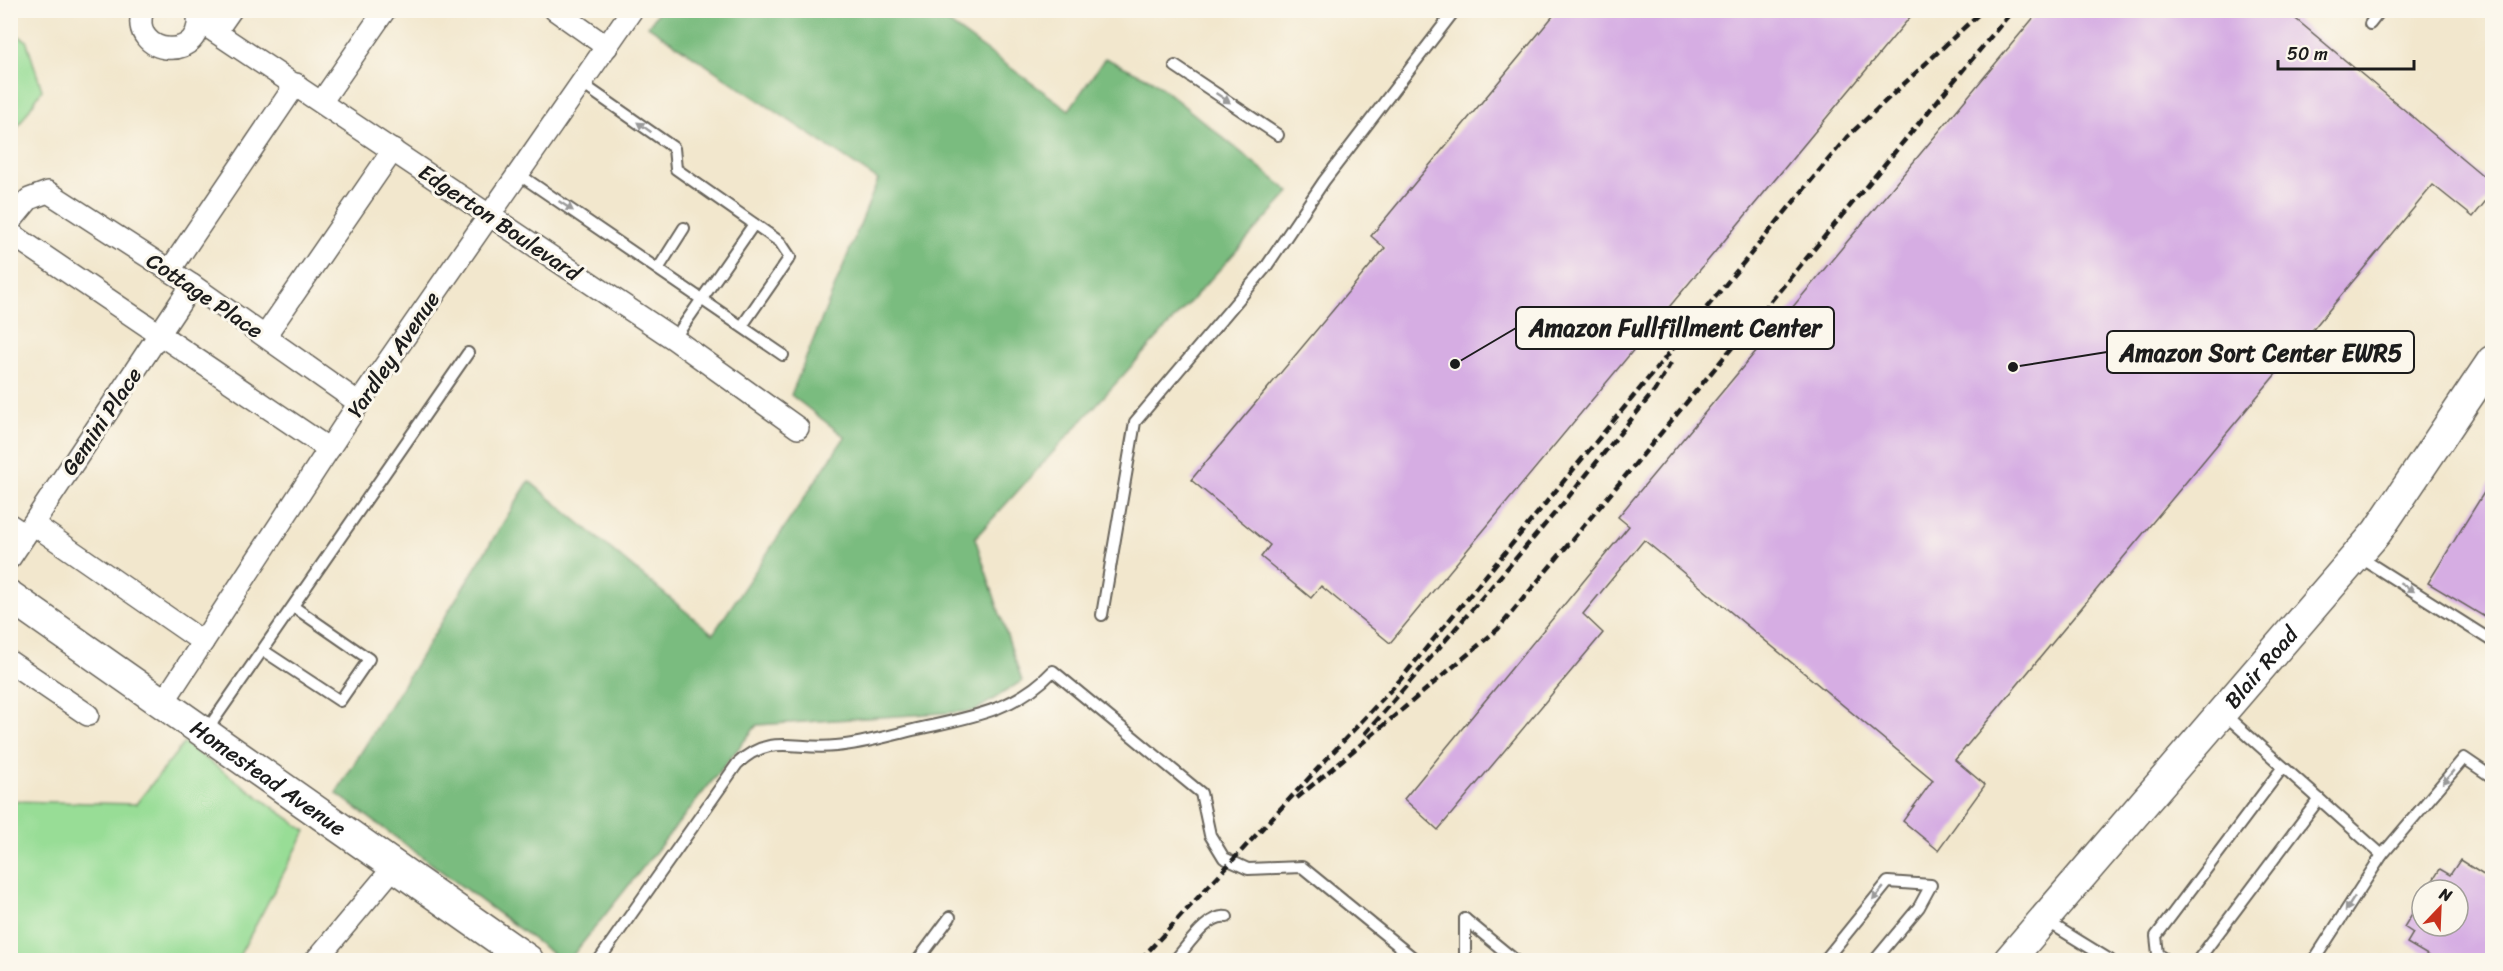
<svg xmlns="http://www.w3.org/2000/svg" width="2503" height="971" font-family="Sriracha,sans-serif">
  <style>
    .green { fill: #98dd96; stroke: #5a7c59; stroke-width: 1.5 }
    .forest { fill: #7abc7f; stroke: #4b6c4e; stroke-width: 1.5 }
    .building { fill: #d6ade3 }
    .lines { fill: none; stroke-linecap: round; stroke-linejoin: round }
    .lane-casing { stroke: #67635a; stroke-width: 14 }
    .street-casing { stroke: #67635a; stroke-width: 24 }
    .secondary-casing { stroke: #67635a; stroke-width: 33 }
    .lane { stroke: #fff; stroke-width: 10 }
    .street { stroke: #fff; stroke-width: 21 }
    .secondary { stroke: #fff; stroke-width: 30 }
    .rail { stroke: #1c1c1c; stroke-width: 4.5; stroke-dasharray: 9 4.5; stroke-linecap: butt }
    .oneway { fill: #999 }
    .labels { text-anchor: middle; stroke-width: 6; stroke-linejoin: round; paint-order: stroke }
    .street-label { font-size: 22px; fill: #1c1c1c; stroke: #fbf7ec }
    .leader { fill: none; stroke: #1c1c1c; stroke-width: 2 }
    .callout-dot { fill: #1c1c1c; stroke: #fbf7ec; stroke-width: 2 }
    .callout { fill: #fbf7ec; stroke: #1c1c1c; stroke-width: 2 }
    .callout-label { font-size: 24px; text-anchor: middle; font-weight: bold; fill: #1c1c1c }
  </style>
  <rect width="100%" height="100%" fill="#fbf7ec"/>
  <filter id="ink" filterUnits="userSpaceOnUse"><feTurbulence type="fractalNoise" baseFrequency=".0167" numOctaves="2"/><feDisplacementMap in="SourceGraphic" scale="12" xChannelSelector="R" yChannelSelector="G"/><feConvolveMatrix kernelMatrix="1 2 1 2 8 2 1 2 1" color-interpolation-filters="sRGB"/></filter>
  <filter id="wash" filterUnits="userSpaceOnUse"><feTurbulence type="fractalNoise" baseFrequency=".008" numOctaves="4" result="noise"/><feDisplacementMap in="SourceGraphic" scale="24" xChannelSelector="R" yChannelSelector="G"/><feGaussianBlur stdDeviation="1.35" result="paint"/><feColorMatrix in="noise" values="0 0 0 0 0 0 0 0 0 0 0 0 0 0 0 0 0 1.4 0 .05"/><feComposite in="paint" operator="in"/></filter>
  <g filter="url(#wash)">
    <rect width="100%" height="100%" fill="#f2e7cd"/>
    <!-- green -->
    <g class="green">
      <path d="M11,32L26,40L42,90L11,137Z"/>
      <path d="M184,743L306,831L237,960H11V801L136,804Z"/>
    </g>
    <!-- forest -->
    <path class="forest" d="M659,11H932L1069,110L1105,58L1152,80L1290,192L975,538L1022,681L975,711L757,725L569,960H561L336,793L529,481L713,634L845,437L791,395L878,180L648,26Z"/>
    <g id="blocks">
      <!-- building -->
      <g class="building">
        <path d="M1558,10H1916L1390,643L1321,586L1311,598L1261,557L1270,545L1191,480L1385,248L1371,236Z"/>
        <path d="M2040,10H2285L2493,184V192L2473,217L2433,185L1955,760L1985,785L1938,850L1903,821L1933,780L1644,540L1583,614L1603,633L1438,830L1404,799L1629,526L1618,517Z"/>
        <path d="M2493,478V622L2428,583Z"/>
        <path d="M2460,860L2493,881V960H2436L2407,943L2413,933L2404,927L2422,897V926H2458V890H2427L2440,869L2450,875Z"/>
      </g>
    </g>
  </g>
  <g filter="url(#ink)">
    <use href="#blocks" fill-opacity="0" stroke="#67635a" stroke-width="1.5"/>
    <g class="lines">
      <defs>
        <g id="lane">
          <path d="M2370,24L2381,10"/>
          <path d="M1175,66L1278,135"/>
          <path d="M581,83L674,148L676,169L780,242L790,257L742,326"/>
          <path d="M517,173L783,355"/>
          <path d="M658,269L684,228"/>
          <path d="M674,339L754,224"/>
          <path d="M2358,556L2492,641"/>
          <path d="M1102,615L1135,422L1266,267L1324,181L1455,10"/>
          <path d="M264,651L340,701L369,659L294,607"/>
          <path d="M2224,714L2382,855"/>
          <path d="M207,730L468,353"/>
          <path d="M1465,919L1515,960"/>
          <path d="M2045,920L2110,960"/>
          <path d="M599,960L737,764C771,732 796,751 836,746C862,744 888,736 913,730C965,718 1015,712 1053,671L1201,793L1210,835L1224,858L1248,869L1302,867L1416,960"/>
          <path d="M918,960L950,917"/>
          <path d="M1175,960C1187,947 1208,913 1227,917"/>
          <path d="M1465,960V919"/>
          <path d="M1825,960L1888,882L1931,885L1919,907L1875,960"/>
          <path d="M2167,960L2158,954L2156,936L2283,767"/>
          <path d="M2198,960L2319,799"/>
          <path d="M2314,960L2382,855L2464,758L2492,777"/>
        </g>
        <g id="street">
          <path d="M143,10C127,57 209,65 197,10"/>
          <path d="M555,10L607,47"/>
          <path d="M199,21L674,339L798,428"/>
          <path d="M217,30L231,10"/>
          <path d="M322,101L385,10"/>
          <path d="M10,222L29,199L48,192L192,285L359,403"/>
          <path d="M10,233L329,449"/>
          <path d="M170,270L296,84"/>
          <path d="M265,336L393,150"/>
          <path d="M33,524L203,642"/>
          <path d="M10,525L25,535"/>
          <path d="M10,558L192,285"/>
          <path d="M10,662L88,715"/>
          <path d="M163,703L359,403L632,10"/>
          <path d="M316,960L394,867"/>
        </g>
        <g id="secondary">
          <path id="s1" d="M10,596L528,960"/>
          <path id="s2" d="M2009,960L2377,532L2492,361"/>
        </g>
      </defs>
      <!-- lane casing -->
      <use href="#lane" class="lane-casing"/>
      <!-- street casing -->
      <use href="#street" class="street-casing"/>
      <!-- secondary casing -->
      <use href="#secondary" class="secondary-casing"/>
      <!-- lane -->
      <use href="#lane" class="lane"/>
      <!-- street -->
      <use href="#street" class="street"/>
      <!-- secondary -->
      <use href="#secondary" class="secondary"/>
      <!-- rail -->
      <g class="rail">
        <path d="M1365,734L1566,500L1655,390L1672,361"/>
        <path d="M1297,798L1498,629L2013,10"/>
        <path d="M1140,960L1400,680L1847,137L1983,10"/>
      </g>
    </g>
    <!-- one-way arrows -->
    <defs><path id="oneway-solid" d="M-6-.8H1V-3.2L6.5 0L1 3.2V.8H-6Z" transform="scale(1.5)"/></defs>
    <g class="oneway">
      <use href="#oneway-solid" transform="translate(1223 98) rotate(34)"/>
      <use href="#oneway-solid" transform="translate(644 127) rotate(-145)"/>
      <use href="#oneway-solid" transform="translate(566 206) rotate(34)"/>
      <use href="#oneway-solid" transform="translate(2407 587) rotate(32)"/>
      <use href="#oneway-solid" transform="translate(2448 777) rotate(130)"/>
      <use href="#oneway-solid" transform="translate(1878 894) rotate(130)"/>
      <use href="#oneway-solid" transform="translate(2350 904) rotate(123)"/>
    </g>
  </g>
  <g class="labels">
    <!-- street labels -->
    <g class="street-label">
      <text transform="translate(500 222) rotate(34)" y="8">Edgerton Boulevard</text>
      <text transform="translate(205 295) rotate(34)" y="8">Cottage Place</text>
      <text transform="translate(393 354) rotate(-56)" y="8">Yardley Avenue</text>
      <text transform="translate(101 421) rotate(-56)" y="8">Gemini Place</text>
      <text dy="8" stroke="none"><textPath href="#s2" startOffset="386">Blair Road</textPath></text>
      <text dy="8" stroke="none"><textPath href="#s1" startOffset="316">Homestead Avenue</textPath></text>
    </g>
  </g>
  <!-- callouts -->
  <path class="leader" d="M1455 364L1516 328M2013 367L2107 352"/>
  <g class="callout-dot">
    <circle cx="1455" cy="364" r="6"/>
    <circle cx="2013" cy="367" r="6"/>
  </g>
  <g class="callout">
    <rect x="1516" y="307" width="318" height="42" rx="6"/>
    <rect x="2107" y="331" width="307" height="42" rx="6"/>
  </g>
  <g class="callout-label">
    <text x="1675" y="336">Amazon Fullfillment Center</text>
    <text x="2261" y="361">Amazon Sort Center EWR5</text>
  </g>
  <!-- margin -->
  <rect width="2503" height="971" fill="none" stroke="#fbf7ec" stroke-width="36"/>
  <!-- north arrow -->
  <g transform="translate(2440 908) rotate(23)"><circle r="28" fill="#fbf7ec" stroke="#a29f99" stroke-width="1.5"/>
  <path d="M0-4.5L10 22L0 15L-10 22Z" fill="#c8321e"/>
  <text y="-9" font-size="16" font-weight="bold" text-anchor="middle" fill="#1c1c1c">N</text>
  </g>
  <!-- scale -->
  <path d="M2278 60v9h136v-9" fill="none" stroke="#1c1c1c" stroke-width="3"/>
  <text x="2287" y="60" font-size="18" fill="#1c1c1c" stroke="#fbf7ec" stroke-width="4.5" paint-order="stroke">50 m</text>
</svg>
